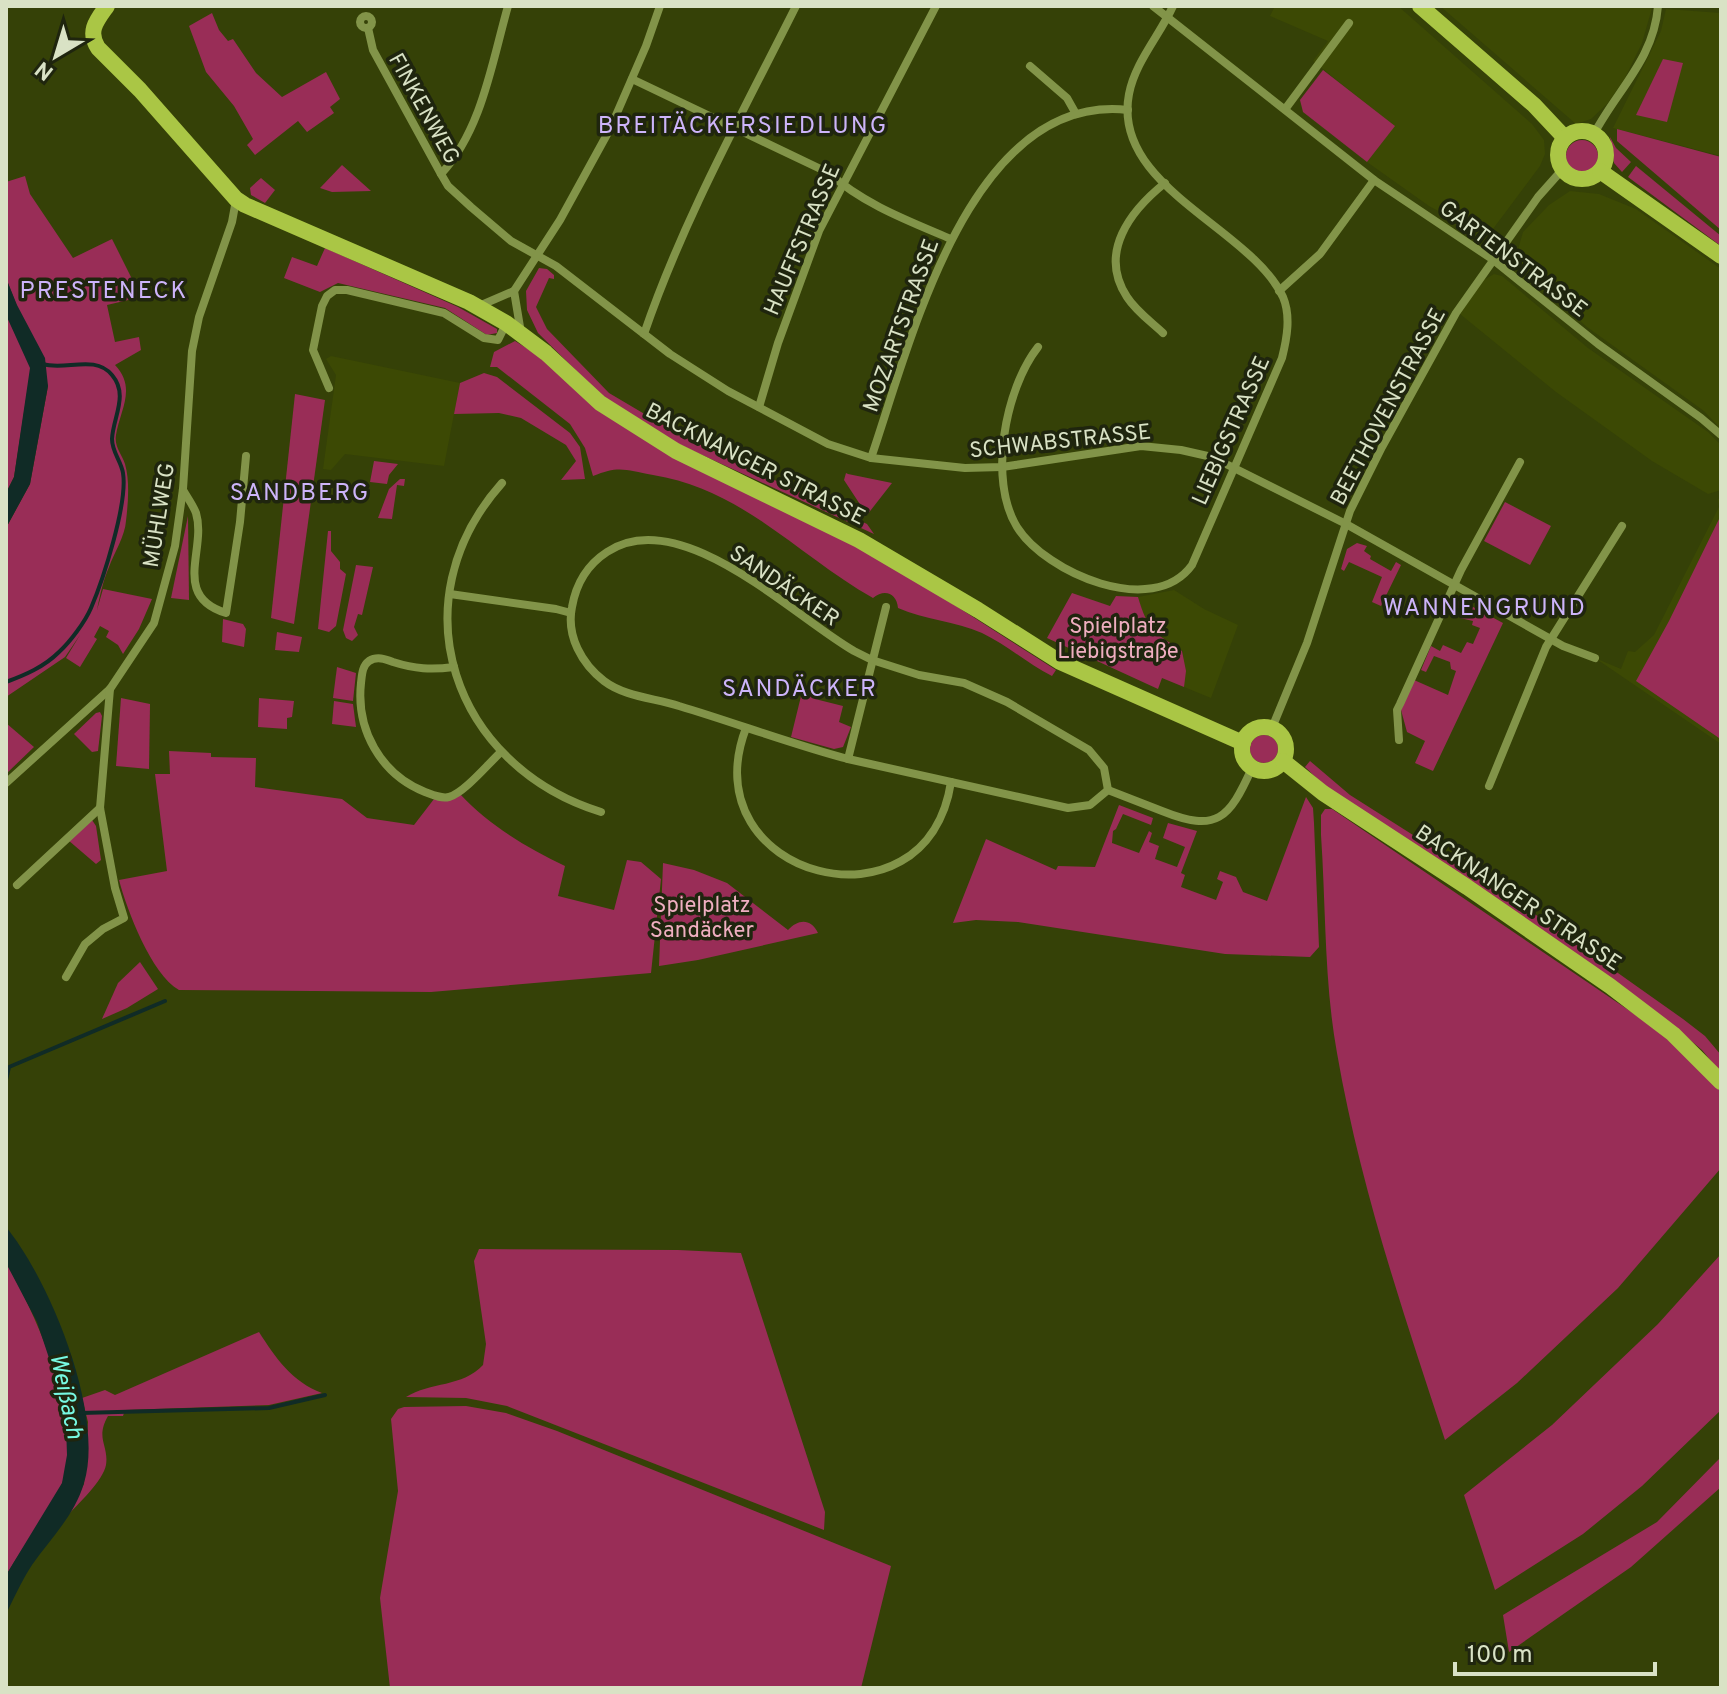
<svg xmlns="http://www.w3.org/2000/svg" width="1727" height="1694" font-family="Overpass,sans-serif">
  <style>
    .built { fill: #3c4904 }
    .green { fill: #992d57 }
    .water { fill: #102b26 }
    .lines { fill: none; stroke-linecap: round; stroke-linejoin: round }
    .stream { stroke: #102b26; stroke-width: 4 }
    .street { stroke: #829449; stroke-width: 8 }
    .secondary { stroke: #aac645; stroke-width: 16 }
    .labels { text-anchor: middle; stroke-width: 7; stroke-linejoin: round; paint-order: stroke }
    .street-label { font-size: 22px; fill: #d9e2c5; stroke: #1f250e }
    .park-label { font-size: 22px; fill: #efaec0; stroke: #1f250e }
    .neighbourhood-label { font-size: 24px; letter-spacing: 2px; fill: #cdb4fa; stroke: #1f250e }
    .water-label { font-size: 24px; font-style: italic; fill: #77f9e2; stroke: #1f250e }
  </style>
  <rect width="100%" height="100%" fill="#354107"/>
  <!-- built -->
  <g class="built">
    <path d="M1275,6H1398L1532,124L1544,140L1545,154L1540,166L1490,233L1482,235L1429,206L1367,162L1394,126L1313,61L1328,41L1270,16Z"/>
    <path d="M1440,6H1652V8L1642,43L1624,80L1607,104L1591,119L1576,124Z"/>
    <path d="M1666,9L1721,13V156L1613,128L1661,31Z"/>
    <path d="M1570,191L1599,194L1636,209L1721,269V429L1704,411L1587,327L1518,265L1515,260L1523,232L1549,205Z"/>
    <path d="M1494,274L1502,276L1588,348L1708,432L1721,445V490L1708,494L1652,461L1556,392L1460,314L1482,281Z"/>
    <path d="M331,356L460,383L444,466L345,454L331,470L323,469L336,375L326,359Z"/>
    <path d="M1718,499H1721V744L1595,658L1621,669L1628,651L1635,652L1654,635L1719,507Z"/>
    <path d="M1174,590L1204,609L1238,625L1211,698L1184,687L1183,651L1151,630L1145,622L1138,597Z"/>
  </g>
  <!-- green -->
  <g class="green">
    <path d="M212,13L219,30L228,41L233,39L256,73L282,97L326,72L340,99L330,107L334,113L307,132L298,121L255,155L247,145L253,139L234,106L206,72L189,26Z"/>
    <path d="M1663,59L1683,63L1667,122L1636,115Z"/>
    <path d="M1323,70L1395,126L1367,162L1303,112L1300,100Z"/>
    <path d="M1617,129L1721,157V230L1617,141Z"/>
    <path d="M1610,137L1616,148L1631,162L1622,172L1614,163Z"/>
    <circle cx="1582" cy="156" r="16"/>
    <path d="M342,165L371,191L332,192L320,188Z"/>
    <path d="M1636,166L1721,236V246L1628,177Z"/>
    <path d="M25,176L30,194L73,258L112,239L141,297L107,305L115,342L139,337L141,350L115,365C137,388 120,410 116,435C114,447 122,454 125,464C130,481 128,504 126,521C125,536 114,553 109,567C103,581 100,595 97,610L103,589L152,599L139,629L123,654L118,645L106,637L109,631L100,626L94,637L97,639L80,667L66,658L80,635L65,657L6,697V528L30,484L48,386L6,278V182Z"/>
    <path d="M261,178L275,190L265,203L251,195L250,188Z"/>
    <path d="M325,248L458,307L497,329V333L487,335L445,308L338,283L320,292L284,278L292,257L317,266Z"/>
    <path d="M539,268L547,269L554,275V279L549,278L536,307L547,329L609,393L680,435L867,524L874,534L676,443L605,399L538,333L527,310L526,291Z"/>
    <path d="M6,314L31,367L14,477L6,493Z"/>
    <path d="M515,341L541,357L600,412L873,553L1056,670L1052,676C1028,664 1007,645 982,633C955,621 925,620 898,608C897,594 885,588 873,598C797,555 744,490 653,475C626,470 619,465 593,476L585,448L570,424L497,367H490L494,352Z"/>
    <path d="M484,373L497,377L570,433L580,447L585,479L561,480L576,461L566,445L521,418L499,413L454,414L460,383Z"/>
    <path d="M295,394L325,400L294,624L271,618Z"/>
    <path d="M374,461L398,464L389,475L387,484L370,482Z"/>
    <path d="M846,473L848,474L892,483L867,515L844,480Z"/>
    <path d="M400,479H405L404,486L397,485L392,519L378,518L389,489Z"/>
    <path d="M1505,502L1551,526L1530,565L1484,541Z"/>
    <path d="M1721,515V734L1719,738L1636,681L1669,621Z"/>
    <path d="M188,516L189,600L171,598Z"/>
    <path d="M328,531H331V551L340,562V569L346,574L336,626L329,632L318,629Z"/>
    <path d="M1357,543L1367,546L1364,551L1371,556L1370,559L1391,571L1396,562L1401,565L1381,606L1372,602L1382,577L1349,562L1344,571L1341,569L1347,549Z"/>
    <path d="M356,565L373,567L362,615L358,614L354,627L358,635L352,641L346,638L343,630Z"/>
    <path d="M1072,593L1110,606L1116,596L1138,597C1148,631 1154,632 1182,651L1186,671L1184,687L1162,678L1158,689L1047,638Z"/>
    <path d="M1458,601H1462L1503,623L1433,771L1415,763L1425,741L1407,732L1401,710L1414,680L1448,695L1456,671L1451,669L1450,662L1434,656L1426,672L1421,670L1431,646L1440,651L1443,645L1461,653L1467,642L1473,644L1480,628L1472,625L1473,621L1460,618L1463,610L1453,605Z"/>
    <path d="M223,619L243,624L246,629L244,647L222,642Z"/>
    <path d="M277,632L302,637L299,652L275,650Z"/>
    <path d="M337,667L356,673L353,701L333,698Z"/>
    <path d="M803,688L819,700L843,706L839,722L851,727L843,747L834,749L791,737Z"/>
    <path d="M121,698L150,704L149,769L116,766Z"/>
    <path d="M259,698L294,701L292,717L287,718V729L258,727Z"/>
    <path d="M334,701L353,704L356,727L332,724Z"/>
    <path d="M100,712L102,716L98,751L92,752L74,734L96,713Z"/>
    <path d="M6,723L34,747L6,774Z"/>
    <circle cx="1264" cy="749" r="14"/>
    <path d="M169,751L211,753V757L256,758L255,787L342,799L367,818L414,825L434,799L460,794C490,826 526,847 565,866L558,896L614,910L627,860L641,862L661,879L651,973L431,992L179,990C151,974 127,910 119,880L167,871L155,774H170Z"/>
    <path d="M1310,761L1350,795L1509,896L1683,1019L1705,1036L1721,1055V1073L1702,1050L1677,1029L1328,789L1305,767Z"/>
    <path d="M1306,797L1313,808L1314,823L1319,947L1310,957L1225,954L1018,922L976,920L953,923L986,839L1056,870L1058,866L1095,867L1119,805L1153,818L1151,825L1123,814L1116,829L1113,831L1112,843L1139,853L1149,831L1152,833L1149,842L1159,846L1155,859L1177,867L1185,847L1163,838L1168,823L1197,831L1181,873L1185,875L1181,887L1216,900L1223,882L1217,879L1220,871L1236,877L1243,892L1267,901Z"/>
    <path d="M1325,809H1332L1652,1026L1679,1047L1721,1092V1168L1618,1288L1517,1383L1445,1440C1403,1312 1360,1186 1337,1053C1324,982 1326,908 1321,835V815Z"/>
    <path d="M92,820L96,826L101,860L96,864L68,840Z"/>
    <path d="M663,863L694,870L727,883L788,930C798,919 811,918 818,933L698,960L659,966Z"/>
    <path d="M140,962L158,989L127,1008L102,1019L118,983Z"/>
    <path d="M479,1249L678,1250L741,1253L825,1512L824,1530L507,1406L466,1398L406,1397C430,1382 463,1387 483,1365L486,1344L474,1261Z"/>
    <path d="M1721,1254V1410L1642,1486L1583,1534L1495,1590L1464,1495L1552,1425L1658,1324Z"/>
    <path d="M6,1263C36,1313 87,1428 61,1486C47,1517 23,1545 6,1576Z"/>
    <path d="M259,1332C275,1357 292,1382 322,1393L269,1405L125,1410L123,1416H108C95,1439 109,1445 106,1465C103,1481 78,1504 67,1516L84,1484L88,1422L82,1398L105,1390L115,1395Z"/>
    <path d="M466,1406L506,1413L557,1431L891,1566L861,1688H390L380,1598L398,1491L391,1419L398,1409L404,1407Z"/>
    <path d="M1721,1457V1487L1631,1567L1509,1652L1503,1615L1657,1522Z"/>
  </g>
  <!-- water -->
  <g class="water">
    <path d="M6,278L17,305L45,358L48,386L30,484L6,528V493L14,477L30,368L6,315Z"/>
    <path d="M6,1227C50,1280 105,1415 84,1483C75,1515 50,1539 32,1565C22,1580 14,1598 6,1614V1575L62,1483L67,1455L66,1426L57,1382L37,1322L6,1263Z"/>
  </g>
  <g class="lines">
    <!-- stream -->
    <g class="stream">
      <path d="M6,682C25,675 44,667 59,652C70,642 85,622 91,608C103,580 128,503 123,473C121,461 112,452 112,439C113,417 129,395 112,375C95,354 65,371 43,364"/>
      <path d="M6,1080L9,1067L165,1001"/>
      <path d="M81,1413L269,1408L325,1395"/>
    </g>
    <!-- street -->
    <g class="street">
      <path d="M1153,6L1374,180L1492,259L1598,344L1701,418L1721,435"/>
      <circle cx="366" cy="22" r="6"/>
      <path d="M368,28L373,50L441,174L448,186L471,207L511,241L556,266L670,354L728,391L828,444L871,458L965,468L1002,467L1141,446L1181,450L1212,457L1346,524L1563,646L1595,658"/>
      <path d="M1030,66L1067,98L1076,114"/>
      <path d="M632,79L829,173C863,204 909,221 951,239"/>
      <path d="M1286,108L1349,23"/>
      <path d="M1594,134C1617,90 1654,59 1658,6"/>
      <path d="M441,174C482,130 492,62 508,6"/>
      <path d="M514,291L521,333"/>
      <path d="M1279,291L1320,254L1374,180"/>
      <path d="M479,306L514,291L560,220L610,129L646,46L660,6"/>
      <path d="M1163,333C1150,321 1136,311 1127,297C1098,253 1130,211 1165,183"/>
      <path d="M644,334C683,220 742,114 796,6"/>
      <path d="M1038,347C1005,389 988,480 1017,527C1046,573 1153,619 1192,565L1282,358C1287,338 1291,316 1283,297C1251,228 1111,187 1129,94C1135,62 1160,35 1173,6"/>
      <path d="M329,388L313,350L322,306L327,296L335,290H347L444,313L484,338L498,340L506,324"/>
      <path d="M759,407L778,343L819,231L936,6"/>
      <path d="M871,458C910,345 969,92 1128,110"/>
      <path d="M502,483C396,602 453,766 601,812"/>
      <path d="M183,490C187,497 193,505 196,513C207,549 171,596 226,613L240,522L246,456"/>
      <path d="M450,594L556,609L571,613"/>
      <path d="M886,607L848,759L1068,808L1090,805L1108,790C1126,797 1144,804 1162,811C1217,833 1229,819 1252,768"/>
      <path d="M454,667C431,670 415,669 393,662C385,659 377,656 369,661C362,666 362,675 361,683C356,729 380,774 425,792C433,795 441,799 449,797C464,793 488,764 500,753"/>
      <path d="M746,728C689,878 927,940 951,782"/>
      <path d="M1272,728L1307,643L1350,511L1382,447L1456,313L1538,197L1562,170"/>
      <path d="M1399,740L1397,710L1400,704L1461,570L1520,462"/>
      <path d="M848,759C791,744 736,723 679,706C655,698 625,697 604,681C582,664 566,636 572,607C576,584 587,565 607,552C680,503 793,616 854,651L872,660L919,675L964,683L1007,702L1089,750L1104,768L1108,790"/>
      <path d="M6,783L110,689L154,623L175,546L183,489L192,351L199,317L232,222L236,200"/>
      <path d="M1489,786L1546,647L1622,526"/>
      <path d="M17,885L100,808"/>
      <path d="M66,977L85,944L103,929L124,918L115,888L100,808L110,689"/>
    </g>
    <!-- secondary -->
    <g class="secondary">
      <path d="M107,6C97,20 87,31 98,48L140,90L236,199L245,205L469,302L506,323L546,353L600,403L676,451L859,540L978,610L1060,662L1243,743"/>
      <path d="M1420,6L1534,105L1565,138"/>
      <circle cx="1582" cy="155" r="24"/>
      <path d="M1600,171L1721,256"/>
      <circle cx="1264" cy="749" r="22"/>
      <path d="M1283,761L1323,793L1467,887L1610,986L1673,1034L1721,1082"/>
    </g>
  </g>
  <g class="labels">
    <!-- street labels -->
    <g class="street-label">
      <text transform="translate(425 108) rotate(61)" y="8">FINKENWEG</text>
      <text transform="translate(801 239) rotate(-67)" y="8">HAUFFSTRASSE</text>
      <text transform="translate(1514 258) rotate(37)" y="8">GARTENSTRASSE</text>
      <text transform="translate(900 325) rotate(-70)" y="8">MOZARTSTRASSE</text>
      <text transform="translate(1387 406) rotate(-62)" y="8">BEETHOVENSTRASSE</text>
      <text transform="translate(1230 430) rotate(-66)" y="8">LIEBIGSTRASSE</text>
      <text transform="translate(1060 440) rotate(-6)" y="8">SCHWABSTRASSE</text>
      <text transform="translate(756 463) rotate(27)" y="8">BACKNANGER STRASSE</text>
      <text transform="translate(158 515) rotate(-81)" y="8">MÜHLWEG</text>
      <text transform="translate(785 585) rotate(34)" y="8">SANDÄCKER</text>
      <text transform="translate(1519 897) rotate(34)" y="8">BACKNANGER STRASSE</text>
    </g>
    <!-- park labels -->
    <g class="park-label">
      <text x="1118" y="633">Spielplatz<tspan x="1118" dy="25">Liebigstraße</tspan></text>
      <text x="702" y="912">Spielplatz<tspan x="702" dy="25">Sandäcker</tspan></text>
    </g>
    <!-- neighbourhood labels -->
    <g class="neighbourhood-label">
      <text x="743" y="133">BREITÄCKERSIEDLUNG</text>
      <text x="104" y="298">PRESTENECK</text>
      <text x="300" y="500">SANDBERG</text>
      <text x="1485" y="615">WANNENGRUND</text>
      <text x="800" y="696">SANDÄCKER</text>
    </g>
    <!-- water labels -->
    <g class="water-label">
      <text transform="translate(67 1396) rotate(78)" y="8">Weißach</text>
    </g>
  </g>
  <!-- border -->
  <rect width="1727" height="1694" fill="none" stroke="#d9e2c5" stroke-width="16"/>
  <!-- north arrow -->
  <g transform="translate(56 56) rotate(218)" stroke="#1f250e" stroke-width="6" paint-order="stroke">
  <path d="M0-6L14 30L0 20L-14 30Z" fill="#d9e2c5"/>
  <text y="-12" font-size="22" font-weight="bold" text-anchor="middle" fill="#d9e2c5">N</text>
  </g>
  <!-- scale -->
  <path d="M1455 1662v12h200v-12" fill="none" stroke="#d9e2c5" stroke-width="4"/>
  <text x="1467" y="1662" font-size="24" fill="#d9e2c5" stroke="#1f250e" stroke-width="6" paint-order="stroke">100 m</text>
</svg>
